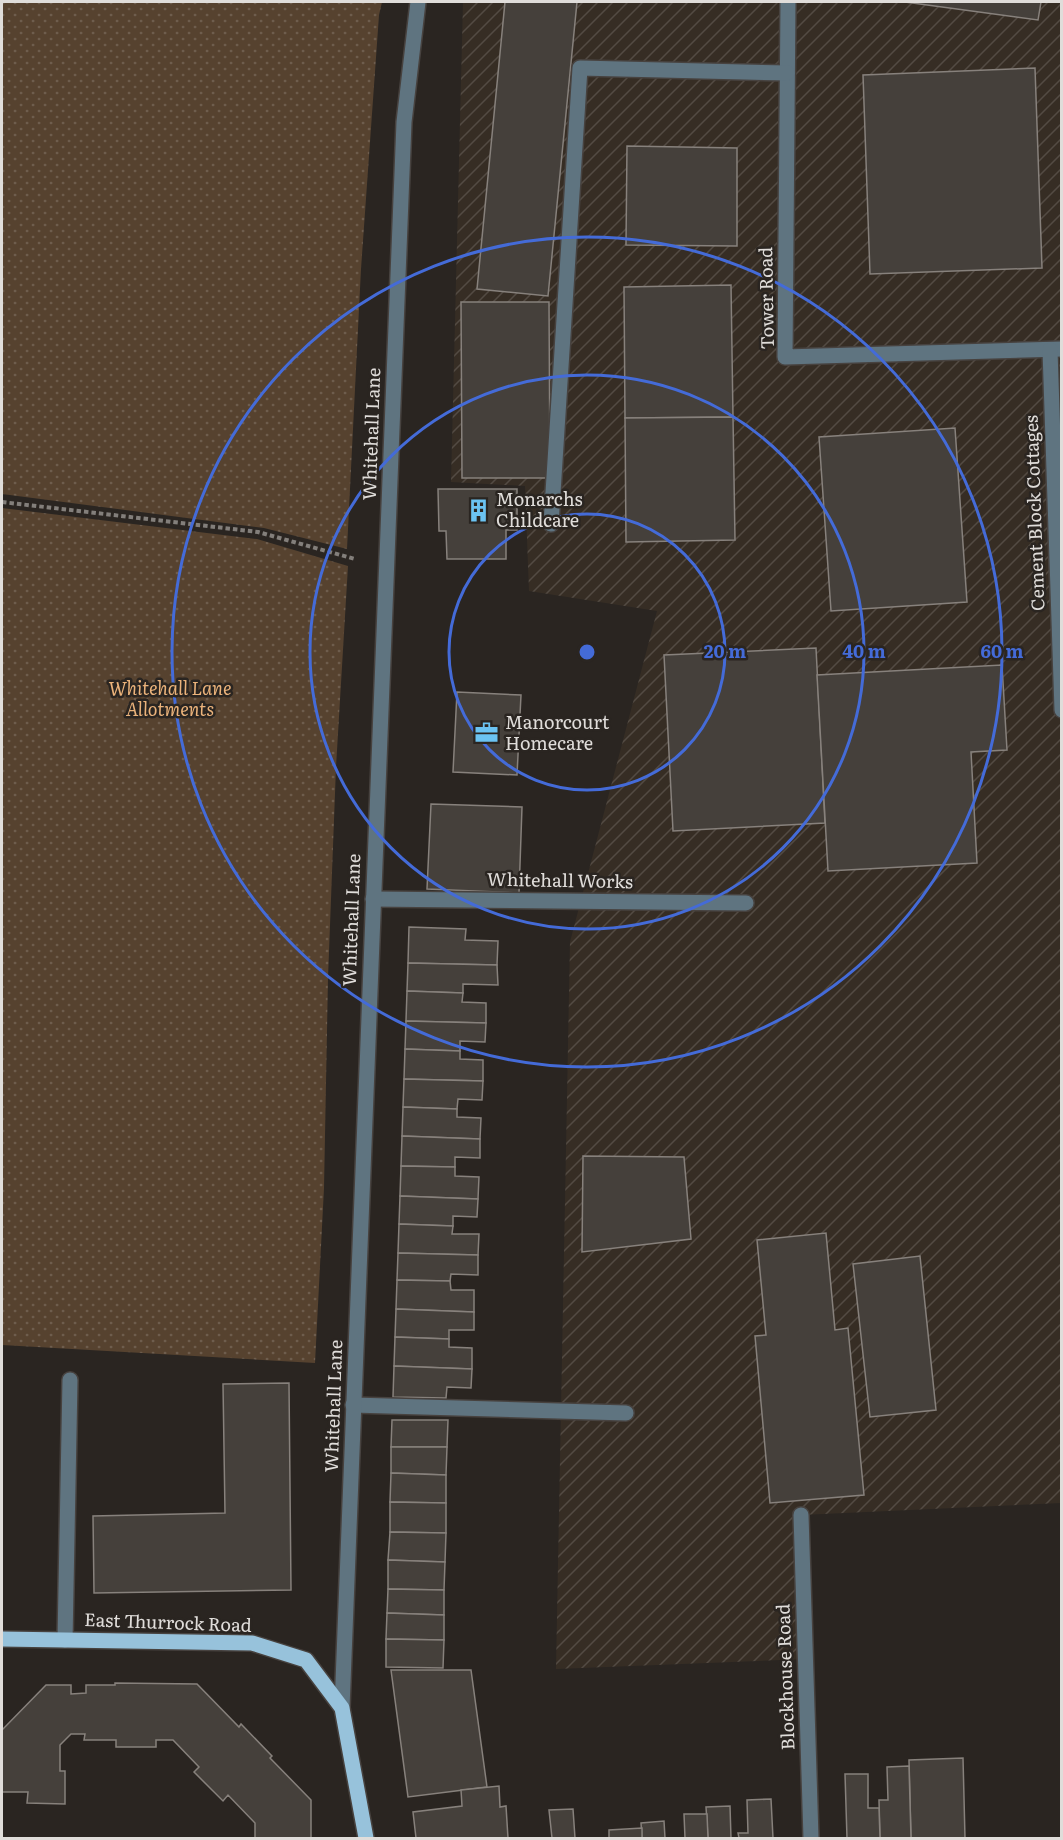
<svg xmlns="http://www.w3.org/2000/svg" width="1063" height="1840" font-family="Literata,serif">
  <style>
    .industrial { fill: url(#industrial-furrows) }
    .park { fill: url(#park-dots) }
    .building { fill: #45403b; stroke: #87817c; stroke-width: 1.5 }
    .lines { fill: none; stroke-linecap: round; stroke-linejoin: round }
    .minor-casing { stroke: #47423f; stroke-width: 18 }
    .major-casing { stroke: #47423f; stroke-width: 18 }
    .path { stroke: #837f7b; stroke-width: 4; stroke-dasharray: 4.5 3; stroke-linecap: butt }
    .minor { stroke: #5f7480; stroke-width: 15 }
    .major { stroke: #97c2db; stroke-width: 15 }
    .ring { fill: none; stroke: #446bd8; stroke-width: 3 }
    .labels { text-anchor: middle; stroke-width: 5; stroke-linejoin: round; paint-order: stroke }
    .street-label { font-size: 18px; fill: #e0ddda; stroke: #2a2521 }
    .poi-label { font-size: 18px; fill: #e0ddda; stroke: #2a2521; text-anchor: start }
    .park-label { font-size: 18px; font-style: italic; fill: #ebb37b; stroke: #2a2521 }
    .centre { fill: #446bd8; stroke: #2a2521; stroke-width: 3 }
    .ring-label { font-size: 18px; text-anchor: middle; font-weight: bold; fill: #446bd8; stroke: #2a2521; stroke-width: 5; stroke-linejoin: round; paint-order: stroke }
  </style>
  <defs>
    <pattern id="industrial-furrows" width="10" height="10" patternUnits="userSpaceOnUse" patternTransform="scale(1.5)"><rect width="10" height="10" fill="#362d24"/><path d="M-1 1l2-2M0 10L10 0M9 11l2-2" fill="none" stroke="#534b43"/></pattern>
    <pattern id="park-dots" width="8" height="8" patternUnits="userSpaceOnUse" patternTransform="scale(1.5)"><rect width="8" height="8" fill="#56422f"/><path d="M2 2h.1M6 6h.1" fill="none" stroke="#6e5d4d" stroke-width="1.8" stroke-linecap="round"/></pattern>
  </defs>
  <rect width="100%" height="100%" fill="#2a2521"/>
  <!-- industrial -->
  <path class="industrial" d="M463,2H1061V1503L801,1515L805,1659L556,1669L570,942L657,611L529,591L525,486L451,482Z"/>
  <!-- park -->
  <g class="park">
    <path d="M2,2H382L379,15L361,269L347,549L264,528L2,494Z"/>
    <path d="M2,508L257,539L348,566L336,767L328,978L324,1188L315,1363L2,1345Z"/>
  </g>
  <!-- building -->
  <g class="building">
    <path d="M505,2H577L548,296L477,289Z"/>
    <path d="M905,2H1041L1038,20Z"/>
    <path d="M1035,68L1042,268L870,274L863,75Z"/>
    <path d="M627,146L737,148V246L626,245Z"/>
    <path d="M731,285L733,417L625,418L624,287Z"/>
    <path d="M461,302H549L550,478H462Z"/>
    <path d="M733,417L735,540L626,542L625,418Z"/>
    <path d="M955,428L967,602L831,611L819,437Z"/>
    <path d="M438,489H517V530H506V559H447L446,531H439Z"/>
    <path d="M816,648L825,823L673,831L664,655Z"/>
    <path d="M1002,665L1007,750L971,752L977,863L828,871L817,675Z"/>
    <path d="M457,692L521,695L517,775L453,772Z"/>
    <path d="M431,804L522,807L519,893L427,889Z"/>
    <path d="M409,927L466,929L465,940L498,941L497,965L408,963Z"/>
    <path d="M408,963L497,965L498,985L463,984V993L407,991Z"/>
    <path d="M407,991L463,993L462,1002L486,1003V1023L406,1021Z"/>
    <path d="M406,1021L486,1023L485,1042L460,1041V1051L405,1049Z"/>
    <path d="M405,1049L460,1051V1059L483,1060V1081L404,1079Z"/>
    <path d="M404,1079L483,1081L482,1100L458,1099L457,1109L403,1107Z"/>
    <path d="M403,1107L457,1109V1117L481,1118L480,1139L402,1136Z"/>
    <path d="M402,1136L480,1139V1158L455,1157V1167L401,1166Z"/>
    <path d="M583,1156L684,1157L691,1239L582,1252Z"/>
    <path d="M401,1166L455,1167V1176L479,1177L478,1199L400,1196Z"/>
    <path d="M400,1196L478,1199L477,1217L453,1216V1226L399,1224Z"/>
    <path d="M399,1224L453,1226L452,1234H479L478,1255L398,1253Z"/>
    <path d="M826,1233L835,1330L848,1328L864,1495L770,1503L755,1336L766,1335L757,1240Z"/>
    <path d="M398,1253L478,1255V1275L451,1274L450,1281L397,1280Z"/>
    <path d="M920,1256L936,1410L870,1417L853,1264Z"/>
    <path d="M397,1280L450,1281L451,1290H474V1312L396,1309Z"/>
    <path d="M396,1309L474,1312V1330H449V1339L395,1337Z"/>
    <path d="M395,1337L449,1339V1347L472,1348V1369L394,1366Z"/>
    <path d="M394,1366L472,1369L471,1388L447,1387L446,1398L393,1397Z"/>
    <path d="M289,1383L291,1590L94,1593L93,1516L225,1513L223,1384Z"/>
    <path d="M392,1420H448L447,1447H391Z"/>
    <path d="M391,1447H447L446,1475L391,1473Z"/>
    <path d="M391,1473L446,1475V1503L390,1502Z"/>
    <path d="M390,1502L446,1503V1533L390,1532Z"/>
    <path d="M390,1532L446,1533L445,1562L388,1560Z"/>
    <path d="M388,1560L445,1562L444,1590L388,1589Z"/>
    <path d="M388,1589L444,1590V1615L387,1613Z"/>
    <path d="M387,1613L444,1615V1640L386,1639Z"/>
    <path d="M386,1639L444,1640L443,1668L386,1667Z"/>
    <path d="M391,1670H471L487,1787L408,1797Z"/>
    <path d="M115,1683L197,1684L239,1727L241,1724L272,1756L270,1758L311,1800V1838H314H247H255V1823L228,1795L223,1801L194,1772L199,1767L173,1740H156V1747H116V1740H84L85,1734H71L60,1745V1771H65V1804L27,1803L28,1792H2V1730L46,1685H71V1694L86,1693V1685H115Z"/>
    <path d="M963,1758L965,1838H911L909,1760Z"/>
    <path d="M909,1766L911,1838H880L879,1800H888L887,1767Z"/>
    <path d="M845,1774H868V1808H879L880,1838H847Z"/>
    <path d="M499,1786L500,1807L506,1806L508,1838H416L413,1812L462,1806L461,1790Z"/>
    <path d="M771,1799L773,1838H739L738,1833H748L747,1800Z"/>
    <path d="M730,1806L731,1838H708L706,1807Z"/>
    <path d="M573,1809L575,1838H552L549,1810Z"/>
    <path d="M684,1814H707L708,1838H685Z"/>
    <path d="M664,1821L665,1838H642L641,1823Z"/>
    <path d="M642,1828V1838H609V1830Z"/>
  </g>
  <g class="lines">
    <defs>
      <g id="minor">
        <path d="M788,2L785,357L1062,349"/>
        <path d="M1050,350L1062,710"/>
        <path d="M551,524L580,68L787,73"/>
        <path d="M373,899L746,903"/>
        <path d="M353,1405L626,1413"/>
        <path d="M801,1515L811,1838"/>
        <path d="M65,1640L70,1380"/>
        <path d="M342,1708L404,122L418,2"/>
      </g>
      <path id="major" d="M2,1639L252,1643L306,1660L342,1708L366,1838"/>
    </defs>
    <!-- minor casing -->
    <use href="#minor" class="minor-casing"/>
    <!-- major casing -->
    <use href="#major" class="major-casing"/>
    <!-- path -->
    <path class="path" d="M2,502L258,532L355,559"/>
    <!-- minor -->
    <use href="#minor" class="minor"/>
    <!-- major -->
    <use href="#major" class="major"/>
  </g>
  <!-- distance rings -->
  <g class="ring">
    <circle cx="587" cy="652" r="138"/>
    <circle cx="587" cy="652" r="277"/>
    <circle cx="587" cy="652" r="415"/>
  </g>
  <!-- icons -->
  <defs>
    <symbol id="building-bare" viewBox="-9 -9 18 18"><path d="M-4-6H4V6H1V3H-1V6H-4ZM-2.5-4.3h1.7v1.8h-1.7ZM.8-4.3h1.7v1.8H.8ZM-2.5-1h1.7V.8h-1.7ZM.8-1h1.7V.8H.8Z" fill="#6bc3f2" stroke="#2a2521" stroke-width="2.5" paint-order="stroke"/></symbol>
    <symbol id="office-bare" viewBox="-9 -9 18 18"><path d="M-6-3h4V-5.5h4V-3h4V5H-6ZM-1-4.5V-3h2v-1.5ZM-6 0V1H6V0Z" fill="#6bc3f2" stroke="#2a2521" stroke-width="2.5" paint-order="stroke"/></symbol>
  </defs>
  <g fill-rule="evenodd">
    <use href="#building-bare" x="462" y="494" width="33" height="33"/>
    <use href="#office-bare" x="470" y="716" width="33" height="33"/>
  </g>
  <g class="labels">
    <!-- street labels -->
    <g class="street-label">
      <text transform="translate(767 298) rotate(-91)" y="6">Tower Road</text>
      <text transform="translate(372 434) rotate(-88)" y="6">Whitehall Lane</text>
      <text transform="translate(1035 513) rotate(-92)" y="6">Cement Block Cottages</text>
      <text transform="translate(560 881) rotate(1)" y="6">Whitehall Works</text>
      <text transform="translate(352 920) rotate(-88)" y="6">Whitehall Lane</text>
      <text transform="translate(334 1406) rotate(-88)" y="6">Whitehall Lane</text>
      <text transform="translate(168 1623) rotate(2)" y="6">East Thurrock Road</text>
      <text transform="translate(786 1677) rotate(-92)" y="6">Blockhouse Road</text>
    </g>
    <!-- poi labels -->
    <g class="poi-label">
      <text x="496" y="506">Monarchs<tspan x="496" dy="21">Childcare</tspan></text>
      <text x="505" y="729">Manorcourt<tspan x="505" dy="21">Homecare</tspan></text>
    </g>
    <!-- park labels -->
    <g class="park-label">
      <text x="170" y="695">Whitehall Lane<tspan x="170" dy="21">Allotments</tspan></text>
    </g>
  </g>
  <circle cx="587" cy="652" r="9" class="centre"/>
  <g class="ring-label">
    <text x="725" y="658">20 m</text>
    <text x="864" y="658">40 m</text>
    <text x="1002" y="658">60 m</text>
  </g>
  <!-- border -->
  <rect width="1063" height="1840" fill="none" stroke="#e0ddda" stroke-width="6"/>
</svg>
